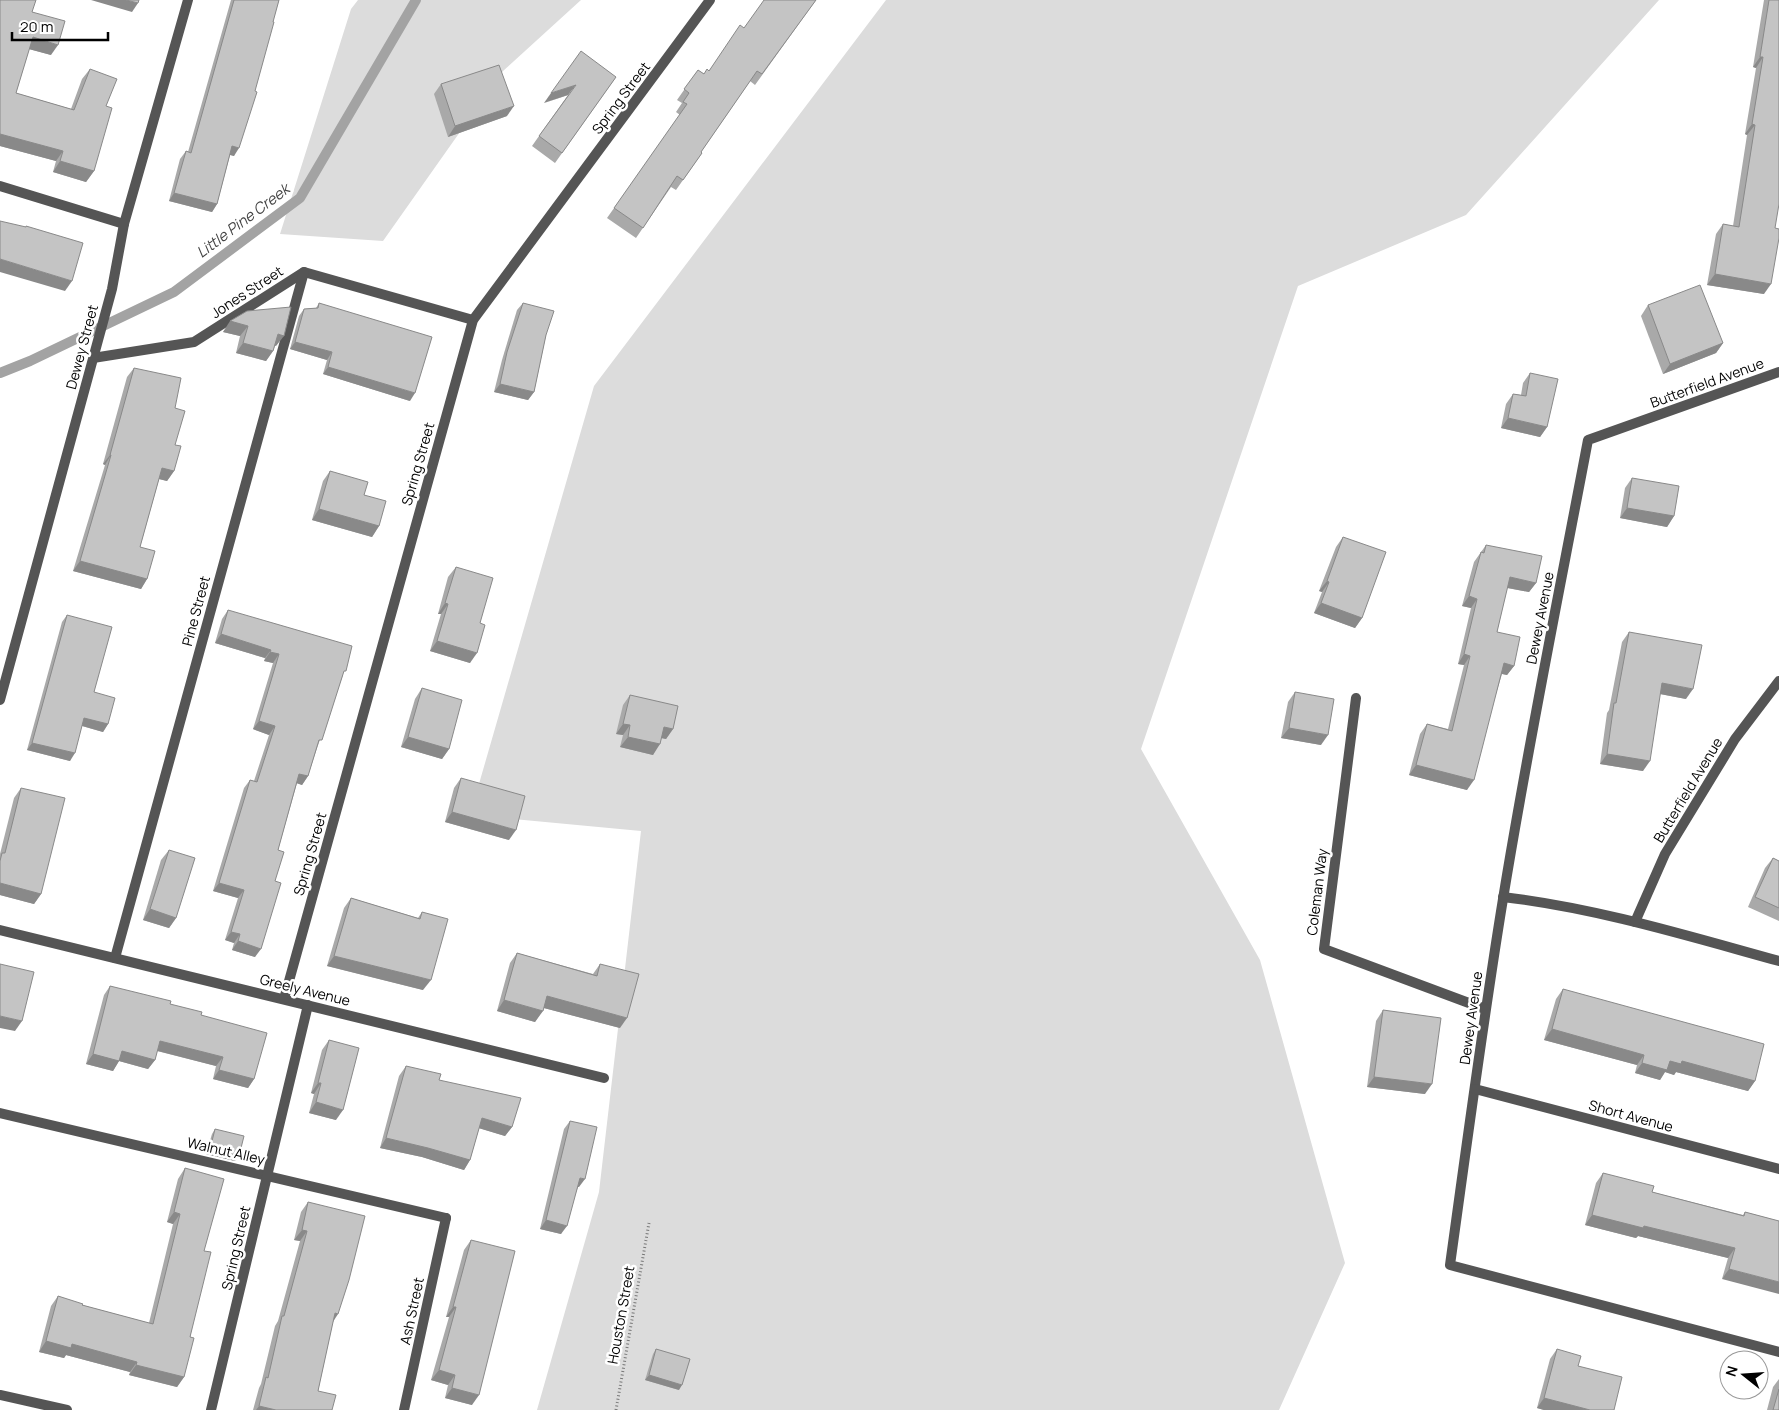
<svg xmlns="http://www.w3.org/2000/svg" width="1779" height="1410" font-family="Manrope,sans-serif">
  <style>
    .green { fill: #dcdcdc }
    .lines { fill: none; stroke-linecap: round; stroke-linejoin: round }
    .stream { stroke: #a3a3a3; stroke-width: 10 }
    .path { stroke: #777; stroke-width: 3; stroke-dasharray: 1 2.5; stroke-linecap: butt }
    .service { stroke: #555; stroke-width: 10 }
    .minor { stroke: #555; stroke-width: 10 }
    .wall { fill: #a9a9a9 }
    .shaded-wall { fill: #898989 }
    .building { fill: #c4c4c4; stroke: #898989 }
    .labels { text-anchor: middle; stroke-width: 5; stroke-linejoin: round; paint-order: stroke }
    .street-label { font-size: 14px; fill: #000; stroke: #fff }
    .water-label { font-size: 15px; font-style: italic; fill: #444; stroke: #fff }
  </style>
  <rect width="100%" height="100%" fill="#fff"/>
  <!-- green -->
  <g class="green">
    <path d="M358,0H581L503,71L383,241L280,234L351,9Z"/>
    <path d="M886,0H1659L1466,215L1298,286L1141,749L1260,960L1345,1263L1279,1410H537L599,1192L641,831L470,815L594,386Z"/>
  </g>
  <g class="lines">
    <!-- stream -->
    <path class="stream" d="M0,373L30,361L174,292L300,198L416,0"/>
    <!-- path -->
    <path class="path" d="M616,1410L649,1223"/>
    <!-- service -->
    <path class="service" d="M0,1113L446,1218"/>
    <!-- minor -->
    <g class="minor">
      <path d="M0,186L124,224"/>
      <path d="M93,358L194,342L304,272L473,320"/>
      <path d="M1779,372L1588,440C1559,593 1528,745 1503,899C1483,1021 1467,1143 1450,1265L1779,1352"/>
      <path d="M1356,698L1324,949L1485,1009"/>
      <path d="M0,700L112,289L124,224L188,0"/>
      <path d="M1503,897C1597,908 1688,936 1779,961"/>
      <path d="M1635,922L1665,854L1735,739L1779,681"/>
      <path d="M0,930L604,1078"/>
      <path d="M115,958L304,272"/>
      <path d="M284,999L473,320L710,0"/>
      <path d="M1475,1089L1779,1169"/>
      <path d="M0,1395L67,1410"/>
      <path d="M211,1410L308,1005"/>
      <path d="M404,1410L446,1218"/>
    </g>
  </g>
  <!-- wall -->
  <g class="wall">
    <path d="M0,0L32,12L51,55L29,49L16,93L71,109L82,79L90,69L106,106L94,171L86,182L53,172L56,161L0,146Z"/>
    <path d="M231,0H279L234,156L230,155L217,204L212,212L169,201L180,159L186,151L188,152Z"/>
    <path d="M816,0L755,85L750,81L701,152L702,153L676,190L671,187L636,238L607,218L680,115L676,112L682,103L677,100L698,70L704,74L709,71L744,28Z"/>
    <path d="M1764,0H1779L1764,294L1707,285L1716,234L1723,224L1733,226L1747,135L1745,134L1756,68L1753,67Z"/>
    <path d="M616,77L555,163L532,146L568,95L544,103Z"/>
    <path d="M441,84L507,116L448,137L434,94Z"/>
    <path d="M319,303L410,401L323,374L327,360L290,349L299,316L304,309L316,308Z"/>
    <path d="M523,303L546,335L534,392L528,400L494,392L502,360L517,310Z"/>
    <path d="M1648,305L1723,343L1716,353L1663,374L1641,316Z"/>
    <path d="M247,311L276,346H275L273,351L266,361L236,353L240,336L223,332Z"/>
    <path d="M134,368L175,408V445L174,471L167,481L159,479L140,547L147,579L141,589L73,571L105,465L103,464L127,377Z"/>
    <path d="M1530,373L1547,427L1540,437L1501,428L1506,404L1513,394L1521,395L1523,383Z"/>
    <path d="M330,471L364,495L379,526L372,537L312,520L323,481Z"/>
    <path d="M1632,478L1674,516L1667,527L1620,518L1625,488Z"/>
    <path d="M1343,537L1362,618L1355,628L1314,613L1322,592L1319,591L1336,547Z"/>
    <path d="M1486,545L1536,583L1529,592L1507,588L1497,632L1514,666L1507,675L1502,674L1467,790L1409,775L1420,734L1427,724L1448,729L1464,665L1458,664L1471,608L1462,606L1474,562Z"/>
    <path d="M456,567L480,623L470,663L430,651L441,614H438L448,577Z"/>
    <path d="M228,610L343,675L317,748L308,776L302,785L297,783L278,850L275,881L255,957L232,950L234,943L225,940L238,898L213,891L244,788L250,780L254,781L269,735L253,729L273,663L264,661L265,658L215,643L222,619Z"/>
    <path d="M67,615L94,692L108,724L103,732L82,726L70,761L27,750L62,622Z"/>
    <path d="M1629,632L1686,699L1660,694L1643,771L1600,764L1607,713L1609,710L1622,642Z"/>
    <path d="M422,688L449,749L442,759L401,747L415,699Z"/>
    <path d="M1295,692L1321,745L1281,738L1288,702Z"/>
    <path d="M630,695L673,729L666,739L661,738L653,755L620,747L623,735L616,734L623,705Z"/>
    <path d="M461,778L509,840L445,822L454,788Z"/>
    <path d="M21,788L41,894L34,904L0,895V854L14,798Z"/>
    <path d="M169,850L176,918L169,928L143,920L161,860Z"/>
    <path d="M1773,858L1779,861V921L1748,907L1765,868Z"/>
    <path d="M351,898L418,918L422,912L423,990L327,966L344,908Z"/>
    <path d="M517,953L593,974L600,964L620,1028L544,1008L535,1022L497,1011L510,963Z"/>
    <path d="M110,986L201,1015L254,1079L248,1088L213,1079L216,1066L157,1051L155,1060L148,1069L119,1061L113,1071L86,1064L104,995Z"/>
    <path d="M1563,989L1755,1081L1748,1091L1676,1072L1674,1075L1665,1072L1660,1080L1635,1073L1637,1065L1544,1040L1556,999Z"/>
    <path d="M1383,1010L1425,1094L1367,1087L1376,1021Z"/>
    <path d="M329,1040L336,1120L309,1113L314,1094L311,1093L322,1050Z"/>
    <path d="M406,1066L439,1080L512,1127L505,1136L479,1128L470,1160L464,1170L422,1157L380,1148L399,1076Z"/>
    <path d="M570,1121L579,1187H578L561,1234L540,1229L564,1129Z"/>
    <path d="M215,1129L235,1161L206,1154L212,1134Z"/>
    <path d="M185,1168L204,1251L184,1377L177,1387L129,1375L130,1372L66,1355L64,1358L39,1352L51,1306L58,1296L82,1305L149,1323L173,1224L167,1222L178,1179Z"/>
    <path d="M1603,1173L1652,1192L1743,1215L1745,1212L1779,1221L1722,1279L1728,1258L1638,1236L1636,1238L1585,1225L1596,1183Z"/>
    <path d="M308,1202L333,1321L318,1391L332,1410H253L259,1388L261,1384L275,1326L278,1321L300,1241L294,1240L301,1212Z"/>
    <path d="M471,1240L472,1405L445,1398L448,1385L431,1380L449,1317H446L464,1250Z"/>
    <path d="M656,1349L679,1390L645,1380L653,1354Z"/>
    <path d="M1557,1349L1578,1366L1614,1410H1544L1537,1408L1550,1359Z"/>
    <path d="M1779,1379V1410H1767L1773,1387Z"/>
  </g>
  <!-- shaded-wall -->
  <g class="shaded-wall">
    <path d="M91,0H126L138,3L132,12Z"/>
    <path d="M33,37L58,45L51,55L25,48Z"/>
    <path d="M1760,57H1763L1756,68L1753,67Z"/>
    <path d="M576,85L568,95L544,103L551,93Z"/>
    <path d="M514,106L507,116L448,137L455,126Z"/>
    <path d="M1752,124L1755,125L1747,135L1745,134Z"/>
    <path d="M0,134L63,151L56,161L0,146Z"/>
    <path d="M232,146L239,148L234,156L227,154Z"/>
    <path d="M60,161L94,171L86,182L53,172Z"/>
    <path d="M174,193L217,204L212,212L169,201Z"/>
    <path d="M0,259L72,281L65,291L0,272Z"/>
    <path d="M1715,274L1771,284L1764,294L1707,285Z"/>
    <path d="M230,321L248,326L240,336L223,332Z"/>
    <path d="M278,334L284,336L276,346L271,344Z"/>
    <path d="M295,342L332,352L327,360L290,349Z"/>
    <path d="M243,343L273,351L266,361L236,353Z"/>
    <path d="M1723,343L1716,353L1663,374L1670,364Z"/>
    <path d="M328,367L415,393L410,401L323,374Z"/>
    <path d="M500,384L534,392L528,400L494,392Z"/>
    <path d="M1508,418L1547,427L1540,437L1501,428Z"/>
    <path d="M110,455H111L105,465L103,464Z"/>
    <path d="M162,468L174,471L167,481L155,478Z"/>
    <path d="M1627,508L1674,516L1667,527L1620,518Z"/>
    <path d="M319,509L379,526L372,537L312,520Z"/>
    <path d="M80,561L147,579L141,589L73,571Z"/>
    <path d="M1510,577L1536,583L1529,592L1503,587Z"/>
    <path d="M1327,581L1329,582L1322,592L1319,591Z"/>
    <path d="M1469,596L1477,599L1471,608L1462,606Z"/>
    <path d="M445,603L448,604L441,614H438Z"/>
    <path d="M1321,603L1362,618L1355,628L1314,613Z"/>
    <path d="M221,634L271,650L265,658L215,643Z"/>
    <path d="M437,641L477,653L470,663L430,651Z"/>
    <path d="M270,652L279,654L273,663L264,661Z"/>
    <path d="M1464,654L1470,656L1464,665L1458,664Z"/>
    <path d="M1504,663L1514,666L1507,675L1498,673Z"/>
    <path d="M1662,683L1693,689L1686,699L1655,693Z"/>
    <path d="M84,718L108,724L103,732L79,725Z"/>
    <path d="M259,721L275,726L269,735L253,729Z"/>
    <path d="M623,724L630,725L623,735L616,734Z"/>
    <path d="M664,727L673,729L666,739L657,737Z"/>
    <path d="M1289,728L1328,735L1321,745L1281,738Z"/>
    <path d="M408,737L449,749L442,759L401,747Z"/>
    <path d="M628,737L660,744L653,755L620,747Z"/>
    <path d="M32,743L75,753L70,761L27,750Z"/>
    <path d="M1607,754L1650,761L1643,771L1600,764Z"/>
    <path d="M1416,765L1474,780L1467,790L1409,775Z"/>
    <path d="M299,774L308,776L302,785L293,782Z"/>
    <path d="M452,812L516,830L509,840L445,822Z"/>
    <path d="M0,883L41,894L34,904L0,895Z"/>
    <path d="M219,883L244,890L238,898L213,891Z"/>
    <path d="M150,909L176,918L169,928L143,920Z"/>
    <path d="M231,932L240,934L234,943L225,940Z"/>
    <path d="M238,941L261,949L255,957L232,950Z"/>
    <path d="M334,956L431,980L423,990L327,966Z"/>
    <path d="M547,996L627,1018L620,1028L540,1007Z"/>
    <path d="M504,1000L543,1011L535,1022L497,1011Z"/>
    <path d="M0,1016L22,1021L15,1031L0,1028Z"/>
    <path d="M1552,1029L1644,1055L1637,1065L1544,1040Z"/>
    <path d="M160,1041L223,1057L216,1066L154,1050Z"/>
    <path d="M122,1051L155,1060L148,1069L119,1061L113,1071L86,1064L93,1054Z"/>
    <path d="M1670,1061H1682L1755,1081L1748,1091L1676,1072L1674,1075L1665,1072L1660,1080L1635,1073L1642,1063Z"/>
    <path d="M219,1070L254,1079L248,1088L213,1079Z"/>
    <path d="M1374,1077L1432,1084L1425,1094L1367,1087Z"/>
    <path d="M318,1083H321L314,1094L311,1093Z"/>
    <path d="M316,1102L343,1110L336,1120L309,1113Z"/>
    <path d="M482,1118L512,1127L505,1136L475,1127Z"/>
    <path d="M386,1138L428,1148L470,1160L464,1170L422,1157L380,1148Z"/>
    <path d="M210,1149L239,1156L235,1161L206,1154Z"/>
    <path d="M580,1178L585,1179L579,1187L574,1186Z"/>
    <path d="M174,1212L180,1214L173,1224L167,1222Z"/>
    <path d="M1592,1215L1644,1226L1735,1248L1728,1258L1638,1236L1636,1238L1585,1225Z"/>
    <path d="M546,1220L567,1226L561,1234L540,1229Z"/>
    <path d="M302,1230L307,1231L300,1241L294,1240Z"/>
    <path d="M1729,1269L1779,1282V1294L1722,1279Z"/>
    <path d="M453,1307H456L449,1317H446Z"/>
    <path d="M335,1313L338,1314L331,1325Z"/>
    <path d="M46,1341L72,1344L137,1362L130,1372L66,1355L64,1358L39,1352Z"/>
    <path d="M136,1365L184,1377L177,1387L129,1375Z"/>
    <path d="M439,1370L455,1375L448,1385L431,1380Z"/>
    <path d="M649,1375L682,1385L679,1390L645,1380Z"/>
    <path d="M452,1388L479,1395L472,1405L445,1398Z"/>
    <path d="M1544,1398L1590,1410H1544L1537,1408Z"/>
    <path d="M259,1406L276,1410H256Z"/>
  </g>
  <!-- building -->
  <g class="building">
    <path d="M0,0H36L32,12L65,21L58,45L33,37L16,93L74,110L90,69L117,79L106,106L112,108L94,171L60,161L63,151L0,134Z"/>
    <path d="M126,0H139L138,3Z"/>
    <path d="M234,0H279L273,22H274L255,91L257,92L239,148L232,146L217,204L174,193L186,151L191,153Z"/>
    <path d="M764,0H816L762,74L757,71L701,152L702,153L683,180L677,176L643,228L614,208L687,104L683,102L689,93L684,89L698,70L704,74L707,69L709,71L740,25L744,28Z"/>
    <path d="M1769,0H1779V204L1775,228L1779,229V238L1771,284L1715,274L1723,224L1739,227L1755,125L1752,124L1763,57H1760Z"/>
    <path d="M581,51L616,77L562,153L539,136L576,85L551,93Z"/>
    <path d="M499,65L514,106L455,126L441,84Z"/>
    <path d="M0,221L26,227V226L83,243L72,281L0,259Z"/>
    <path d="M1700,285L1723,343L1670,364L1648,305Z"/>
    <path d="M319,303L432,337L415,393L328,367L332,352L295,342L304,309L318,308Z"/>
    <path d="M523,303L554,311L546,335L534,392L500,384L507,352Z"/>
    <path d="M291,307L284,336L278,334L273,351L243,343L248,326L230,321L247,311Z"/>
    <path d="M134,368L181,378L175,408L185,411L175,445L181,446L174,471L162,468L140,547L155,551L147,579L80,561L111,455H110Z"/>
    <path d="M1530,373L1558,379L1547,427L1508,418L1513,394L1526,396Z"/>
    <path d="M330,471L368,482L364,495L386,501L379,526L319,509Z"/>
    <path d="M1632,478L1679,486L1674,516L1627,508Z"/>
    <path d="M1343,537L1386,552L1362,618L1321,603L1329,582L1327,581Z"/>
    <path d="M1486,545L1542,556L1536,583L1510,577L1497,632L1520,637L1514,666L1504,663L1474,780L1416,765L1427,724L1452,731L1470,656L1464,654L1477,599L1469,596L1481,552L1484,553Z"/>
    <path d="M456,567L493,578L480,623L485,625L477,653L437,641L448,604L445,603Z"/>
    <path d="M228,610L352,646L346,671H344L322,740H319L308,776L299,774L278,850L284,852L275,881L281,883L261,949L238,941L240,934L231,932L244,890L219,883L250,780L257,782L275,726L259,721L279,654L270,652L271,650L221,634Z"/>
    <path d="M67,615L112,627L94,692L115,698L108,724L84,718L75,753L32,743Z"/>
    <path d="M1629,632L1702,645L1693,689L1662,683L1650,761L1607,754L1614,703H1616Z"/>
    <path d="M422,688L462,700L449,749L408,737Z"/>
    <path d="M1295,692L1334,699L1328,735L1289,728Z"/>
    <path d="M630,695L678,706L673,729L664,727L660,744L628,737L630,725L623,724Z"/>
    <path d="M461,778L525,796L516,830L452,812Z"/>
    <path d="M21,788L65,798L41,894L0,883V861L2,853H5Z"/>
    <path d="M169,850L195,858L176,918L150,909Z"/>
    <path d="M1773,858L1779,861V908L1755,897Z"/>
    <path d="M351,898L420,919L422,912L448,919L431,980L334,956Z"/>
    <path d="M517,953L597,976L600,964L639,974L627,1018L547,996L543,1011L504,1000Z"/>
    <path d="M0,964L34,972L22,1021L0,1016Z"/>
    <path d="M110,986L171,1001L170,1004L202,1012L201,1015L267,1033L254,1079L219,1070L223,1057L160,1041L155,1060L122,1051L119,1061L93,1054Z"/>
    <path d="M1563,989L1764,1044L1755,1081L1682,1061L1681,1064L1670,1061L1667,1070L1642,1063L1644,1055L1552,1029Z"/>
    <path d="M1383,1010L1441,1018L1432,1084L1374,1077Z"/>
    <path d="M329,1040L359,1048L343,1110L316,1102L321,1083H318Z"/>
    <path d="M406,1066L441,1074L439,1080L521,1098L512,1127L482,1118L470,1160L428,1148L386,1138Z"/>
    <path d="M570,1121L597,1127L585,1179L580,1178L567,1226L546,1220Z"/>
    <path d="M215,1129L244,1136L239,1156L210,1149Z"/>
    <path d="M185,1168L224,1179L204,1251L211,1252L190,1337L194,1338L184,1377L136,1365L137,1362L72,1344L71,1348L46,1341L58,1296L83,1304L82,1305L153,1324L180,1214L174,1212Z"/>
    <path d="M1603,1173L1654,1186L1652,1192L1744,1216L1745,1212L1779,1221V1282L1729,1269L1735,1248L1644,1226L1643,1228L1592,1215Z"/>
    <path d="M308,1202L365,1216L349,1280L338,1314L335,1313L318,1391L336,1395L332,1410H276L259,1406L266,1377L268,1378L282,1316H284L307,1231L302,1230Z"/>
    <path d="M471,1240L515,1251L479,1395L452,1388L455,1375L439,1370L456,1307H453Z"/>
    <path d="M656,1349L690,1359L682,1385L649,1375Z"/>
    <path d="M1557,1349L1581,1356L1578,1366L1622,1377L1614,1410H1590L1544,1398Z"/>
    <path d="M1779,1389V1410H1773Z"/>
  </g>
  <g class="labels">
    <!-- street labels -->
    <g class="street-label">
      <text transform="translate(621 98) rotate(-53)" y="5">Spring Street</text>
      <text transform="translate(247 292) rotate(-33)" y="5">Jones Street</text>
      <text transform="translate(82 347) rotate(-75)" y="5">Dewey Street</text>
      <text transform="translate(1707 383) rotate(-20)" y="5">Butterfield Avenue</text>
      <text transform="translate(418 464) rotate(-74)" y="5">Spring Street</text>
      <text transform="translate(196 611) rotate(-75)" y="5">Pine Street</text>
      <text transform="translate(1540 618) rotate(-79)" y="5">Dewey Avenue</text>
      <text transform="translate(1688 790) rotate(-59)" y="5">Butterfield Avenue</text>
      <text transform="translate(310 854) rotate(-74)" y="5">Spring Street</text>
      <text transform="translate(1317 892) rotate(-83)" y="5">Coleman Way</text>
      <text transform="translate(305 990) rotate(14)" y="5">Greely Avenue</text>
      <text transform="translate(1471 1018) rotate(-82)" y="5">Dewey Avenue</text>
      <text transform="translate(1631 1116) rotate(15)" y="5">Short Avenue</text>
      <text transform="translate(226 1151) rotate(13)" y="5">Walnut Alley</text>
      <text transform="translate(236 1248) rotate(-77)" y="5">Spring Street</text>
      <text transform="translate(412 1311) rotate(-78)" y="5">Ash Street</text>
      <text transform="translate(621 1315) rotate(-80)" y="5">Houston Street</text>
    </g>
    <!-- water labels -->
    <g class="water-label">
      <text transform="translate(243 221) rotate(-37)" y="5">Little Pine Creek</text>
    </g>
  </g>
  <!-- north arrow -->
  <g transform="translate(1744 1375) rotate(287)"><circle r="24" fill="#ffffff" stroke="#999999"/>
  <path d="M0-4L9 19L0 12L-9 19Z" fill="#000000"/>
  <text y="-8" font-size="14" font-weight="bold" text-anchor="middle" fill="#000000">N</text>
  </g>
  <!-- scale -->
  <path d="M12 32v8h96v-8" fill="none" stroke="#000000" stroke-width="2.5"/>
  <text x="20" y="32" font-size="15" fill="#000000" stroke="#ffffff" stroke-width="4" paint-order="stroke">20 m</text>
</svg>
